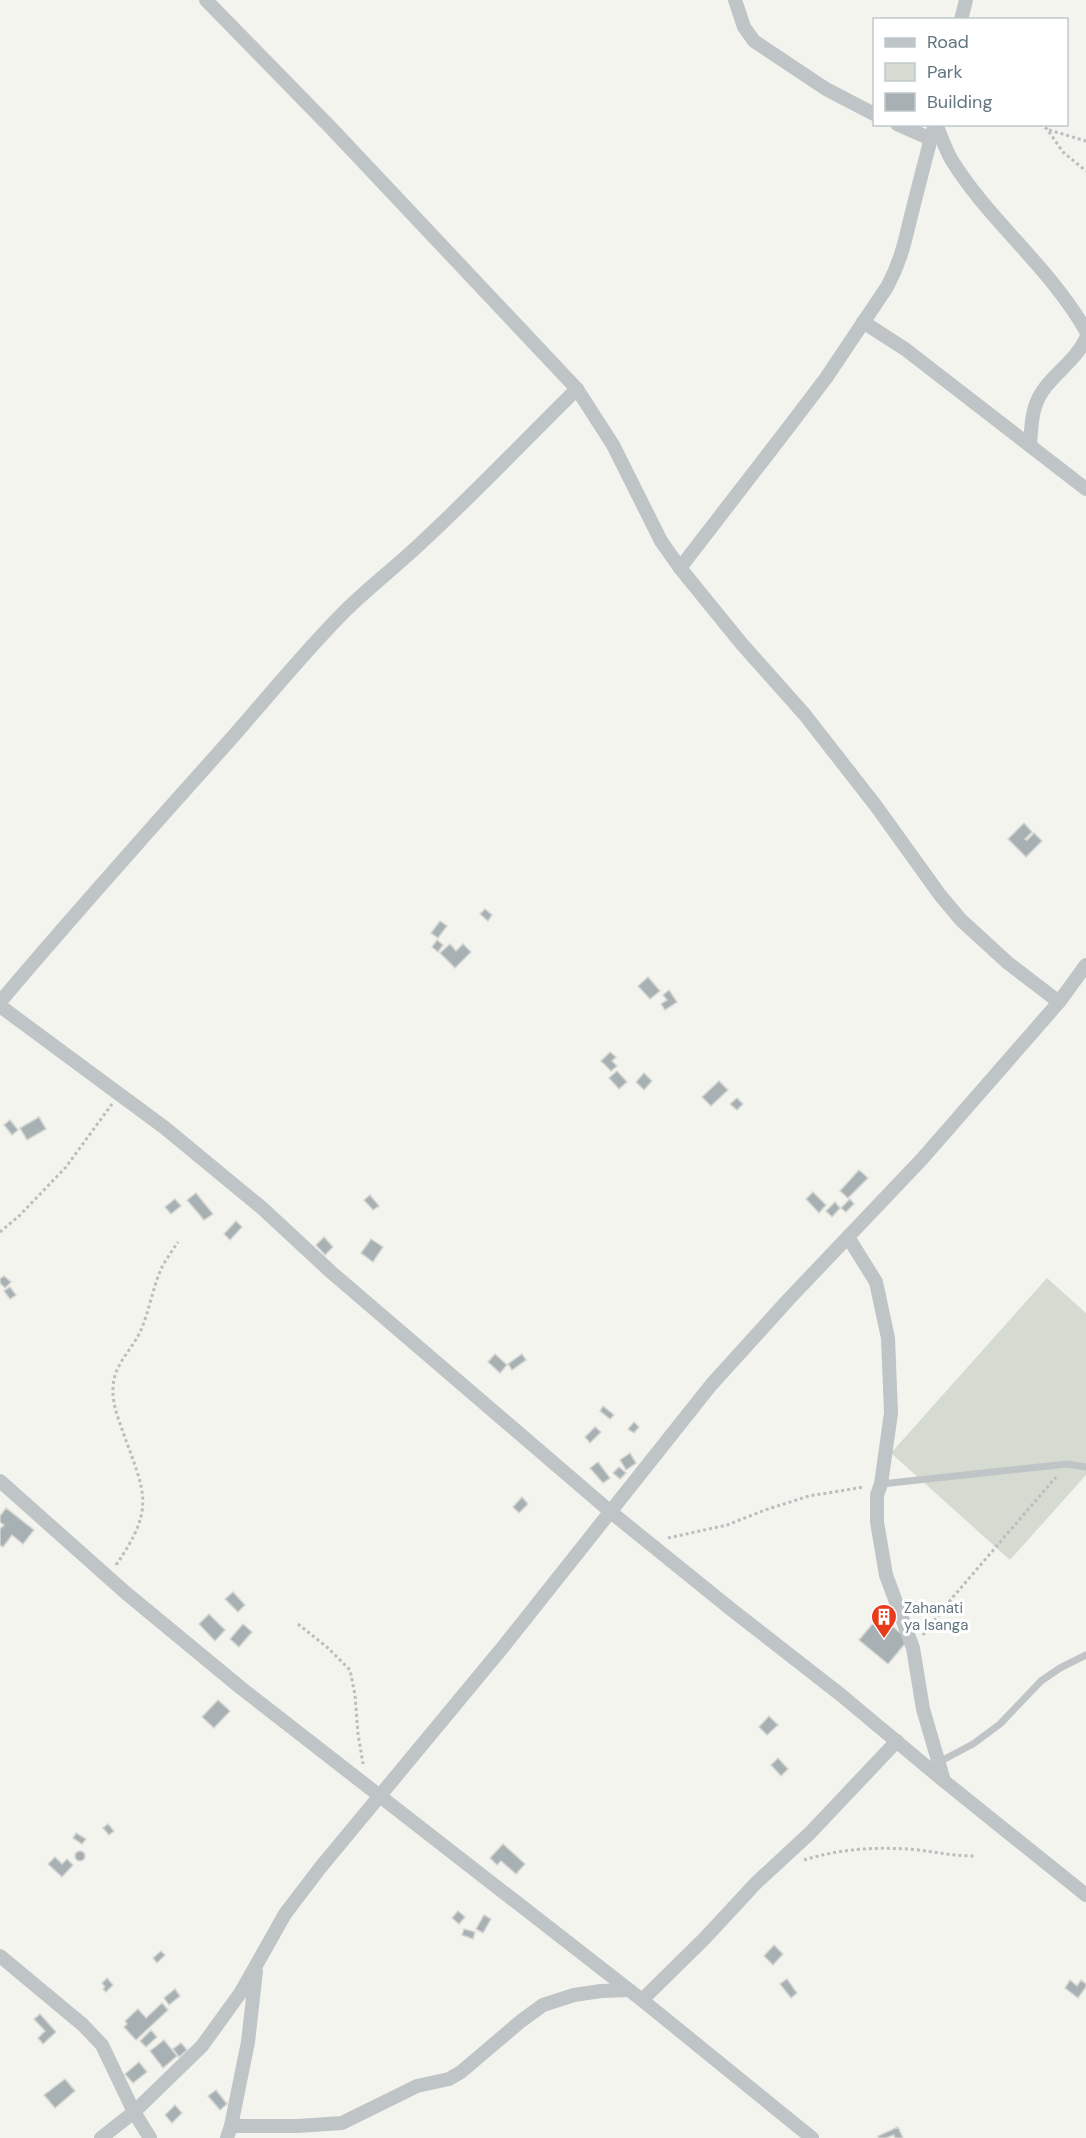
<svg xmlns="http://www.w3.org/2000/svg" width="1086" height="2138" font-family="'DM Sans',sans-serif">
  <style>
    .green { fill: #d5dbd0 }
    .building { fill: #a7b1b4; stroke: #d5d5d2; stroke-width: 1.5 }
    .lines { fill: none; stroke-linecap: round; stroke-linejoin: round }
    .path { stroke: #bbbdbf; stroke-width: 3; stroke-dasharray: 3 3; stroke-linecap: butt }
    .service { stroke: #bfc4c6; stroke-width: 7 }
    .minor { stroke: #bfc4c6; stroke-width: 14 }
    .labels { text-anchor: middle; stroke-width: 6; stroke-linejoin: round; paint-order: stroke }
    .poi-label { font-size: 15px; fill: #627682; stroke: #fff; text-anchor: start }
  </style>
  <rect width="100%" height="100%" fill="#f4f4ef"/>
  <!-- green -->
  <path class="green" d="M1047,1278L1086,1313V1475L1010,1560L891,1453Z"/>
  <!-- building -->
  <g class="building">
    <path d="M1024,823L1032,832L1025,839L1027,840L1034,833L1042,841L1026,857L1008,839Z"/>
    <path d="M485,909L492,915L488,921L480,914Z"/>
    <path d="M440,921L447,926L438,938L431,933Z"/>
    <path d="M437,940L443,945L438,952L432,947Z"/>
    <path d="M450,944L456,951L463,944L471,952L455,968L440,953Z"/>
    <path d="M648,977L660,991L650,999L638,986Z"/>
    <path d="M669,990L677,1002L665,1010L661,1004L667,1000L663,995Z"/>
    <path d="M610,1052L616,1057L612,1061L617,1066L611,1071L601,1061Z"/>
    <path d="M617,1071L627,1082L619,1089L609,1078Z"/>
    <path d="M644,1073L652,1081L644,1090L636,1082Z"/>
    <path d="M719,1081L728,1090L711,1106L702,1097Z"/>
    <path d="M737,1098L743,1104L737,1110L730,1104Z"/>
    <path d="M39,1117L46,1129L27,1140L20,1128Z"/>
    <path d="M10,1120L18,1130L12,1135L4,1125Z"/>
    <path d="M859,1170L868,1178L848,1198L840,1191Z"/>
    <path d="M813,1192L826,1205L819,1213L806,1199Z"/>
    <path d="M196,1193L213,1214L204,1220L187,1200Z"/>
    <path d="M370,1195L379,1206L373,1210L364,1200Z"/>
    <path d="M175,1199L181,1206L171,1214L165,1207Z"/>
    <path d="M850,1199L854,1204L846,1212L841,1208Z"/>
    <path d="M835,1202L840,1208L832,1217L826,1211Z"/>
    <path d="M236,1221L242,1227L230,1240L224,1234Z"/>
    <path d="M324,1237L333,1247L325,1255L316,1245Z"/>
    <path d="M371,1239L383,1247L373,1262L361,1253Z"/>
    <path d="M4,1276L11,1282L5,1288L0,1283V1279Z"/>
    <path d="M10,1287L16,1295L10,1299L4,1291Z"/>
    <path d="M495,1354L507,1365L500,1373L488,1362Z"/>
    <path d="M522,1354L526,1360L512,1370L508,1364Z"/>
    <path d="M603,1406L614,1415L610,1419L600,1411Z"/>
    <path d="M634,1422L639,1427L634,1433L628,1429Z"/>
    <path d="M595,1427L601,1432L590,1443L585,1437Z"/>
    <path d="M630,1453L636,1463L626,1470L620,1460Z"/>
    <path d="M598,1462L610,1478L603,1483L590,1468Z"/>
    <path d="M619,1467L626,1473L620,1479L613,1473Z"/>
    <path d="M522,1497L528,1504L519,1513L513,1507Z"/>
    <path d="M6,1508L34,1530L23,1544L12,1535L3,1547L0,1545V1529L4,1525L0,1522V1516Z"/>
    <path d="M233,1592L245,1605L238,1612L225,1599Z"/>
    <path d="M209,1614L225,1630L215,1641L199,1624Z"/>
    <path d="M880,1615L908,1640L888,1664L859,1640Z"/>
    <path d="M243,1624L252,1632L239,1647L230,1639Z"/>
    <path d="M218,1700L230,1711L214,1728L202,1717Z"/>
    <path d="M769,1716L778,1725L767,1735L759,1727Z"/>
    <path d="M778,1758L788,1769L781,1776L771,1765Z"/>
    <path d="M108,1824L114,1831L109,1835L103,1828Z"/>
    <path d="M76,1833L86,1839L82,1844L73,1838Z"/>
    <path d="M503,1844L525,1864L516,1874L501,1861L497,1865L490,1858Z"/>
    <circle cx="80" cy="1856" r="5"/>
    <path d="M55,1857L62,1864L67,1859L73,1865L62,1877L48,1864Z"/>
    <path d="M458,1911L465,1917L459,1924L452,1918Z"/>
    <path d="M484,1915L491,1919L483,1933L476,1929Z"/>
    <path d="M464,1929L475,1932L473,1939L462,1935Z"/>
    <path d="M774,1945L783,1954L773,1965L764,1956Z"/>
    <path d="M161,1951L165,1955L157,1963L153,1958Z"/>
    <path d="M107,1978L113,1985L106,1992L103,1989L105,1987L102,1983Z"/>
    <path d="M787,1979L797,1993L791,1998L780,1984Z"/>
    <path d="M1070,1980L1077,1986L1081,1980L1086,1984V1987L1078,1998L1065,1988Z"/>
    <path d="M175,1989L180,1996L169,2005L164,1998Z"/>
    <path d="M162,2003L168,2010L136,2040L124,2027L127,2024L125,2021L138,2009L146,2018Z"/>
    <path d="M40,2014L56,2032L43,2044L38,2038L45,2031L34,2019Z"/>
    <path d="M151,2030L157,2037L146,2047L140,2041Z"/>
    <path d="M164,2040L177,2056L163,2068L150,2051Z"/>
    <path d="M181,2043L187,2050L179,2057L173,2049Z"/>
    <path d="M139,2062L147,2072L133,2083L125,2074Z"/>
    <path d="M65,2079L75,2091L55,2108L44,2095Z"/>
    <path d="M216,2090L227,2104L220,2110L208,2096Z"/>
    <path d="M175,2105L182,2113L172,2123L165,2115Z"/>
    <path d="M898,2127L903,2138H895L894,2135L886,2138H879L878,2136Z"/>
  </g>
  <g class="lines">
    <!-- path -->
    <g class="path">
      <path d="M1040,124L1047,129L1063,152L1086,171"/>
      <path d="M1049,130L1086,141"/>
      <path d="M0,1232L19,1216L66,1167L112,1104"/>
      <path d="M668,1538L727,1525L765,1510L809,1496L864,1487"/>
      <path d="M116,1565C156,1507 145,1494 123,1432C118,1418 112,1403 113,1387C114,1364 132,1350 141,1330C150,1309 153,1285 163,1265C168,1257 173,1249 178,1242"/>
      <path d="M298,1624L328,1648L350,1670L355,1695L358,1734L363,1764"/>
      <path d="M923,1635L953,1597L1056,1477"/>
      <path d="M804,1860C839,1849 874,1847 909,1849C931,1851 952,1856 974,1856"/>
    </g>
    <!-- service -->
    <g class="service">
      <path d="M881,1484L1067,1464L1086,1467"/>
      <path d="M939,1762L973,1744L1000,1724L1041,1681L1060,1668L1086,1655"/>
    </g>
    <!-- minor -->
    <g class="minor">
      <path d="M206,0L332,129L577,389L613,445L661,541L680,568L741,643L805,715L876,806L940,895L961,920L1008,963L1059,1002"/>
      <path d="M735,0L744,27L754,41L826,89L874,114"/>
      <path d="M961,20L966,0"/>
      <path d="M897,124L931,139"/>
      <path d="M936,124C941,136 945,148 951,159C989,221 1050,267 1086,331"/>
      <path d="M863,322L905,349L1086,489"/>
      <path d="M1030,445C1031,433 1031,419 1035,407C1043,379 1075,364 1086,338"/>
      <path d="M680,568L788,428L826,378L887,287C900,263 904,245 910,220C918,188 926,156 935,124"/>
      <path d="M0,1002C75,913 153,826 230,740C268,697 304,652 345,611C369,587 397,566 422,542C475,493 525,440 577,389"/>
      <path d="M0,1006L165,1128L262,1208L331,1272L612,1513L732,1610L841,1695L944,1781L1086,1895"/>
      <path d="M848,1237L876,1282L888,1338L891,1413L881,1484L877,1495V1522L886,1575L913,1648L923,1709L944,1781"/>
      <path d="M0,1481L126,1593L241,1688L642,2000L812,2138"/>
      <path d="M0,1956L83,2025L102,2045L134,2112L150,2138"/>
      <path d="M642,2000L705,1938L756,1883L810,1833L897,1741"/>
      <path d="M231,2126H298L342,2123L417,2086L449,2079L461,2072L521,2021L543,2005L574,1995L601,1991L629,1990"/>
      <path d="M101,2138L134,2112L202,2046L241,1992L285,1914L320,1868L503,1647L711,1385L788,1300L922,1159L1059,1002L1086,965"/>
      <path d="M227,2138L231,2126L248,2042L256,1971"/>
    </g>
  </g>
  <!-- icons -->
  <defs>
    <symbol id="building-pin" viewBox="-11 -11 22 30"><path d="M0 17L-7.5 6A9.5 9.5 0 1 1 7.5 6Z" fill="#e83b1c" stroke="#fff"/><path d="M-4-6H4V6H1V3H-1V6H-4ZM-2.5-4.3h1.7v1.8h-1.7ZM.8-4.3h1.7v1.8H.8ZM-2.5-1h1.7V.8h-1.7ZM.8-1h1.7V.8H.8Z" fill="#fff"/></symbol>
  </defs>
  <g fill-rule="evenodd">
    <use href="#building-pin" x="869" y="1602" width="30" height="40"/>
  </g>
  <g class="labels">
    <!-- poi labels -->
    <g class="poi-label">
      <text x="904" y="1613">Zahanati<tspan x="904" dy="17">ya Isanga</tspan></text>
    </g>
  </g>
  <!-- legend -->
  <rect x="873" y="18" width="195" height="108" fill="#ffffff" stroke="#c0c8cd" stroke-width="1.5"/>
  <rect x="885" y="38" width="30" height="9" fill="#bfc4c6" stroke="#c0c8cd" stroke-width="1.5"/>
  <text x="927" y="48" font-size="18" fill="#627682">Road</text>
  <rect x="885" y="63" width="30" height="18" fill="#d5dbd0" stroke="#c0c8cd" stroke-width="1.5"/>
  <text x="927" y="78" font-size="18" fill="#627682">Park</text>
  <rect x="885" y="93" width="30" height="18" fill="#a7b1b4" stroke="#c0c8cd" stroke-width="1.5"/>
  <text x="927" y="108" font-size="18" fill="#627682">Building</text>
</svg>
